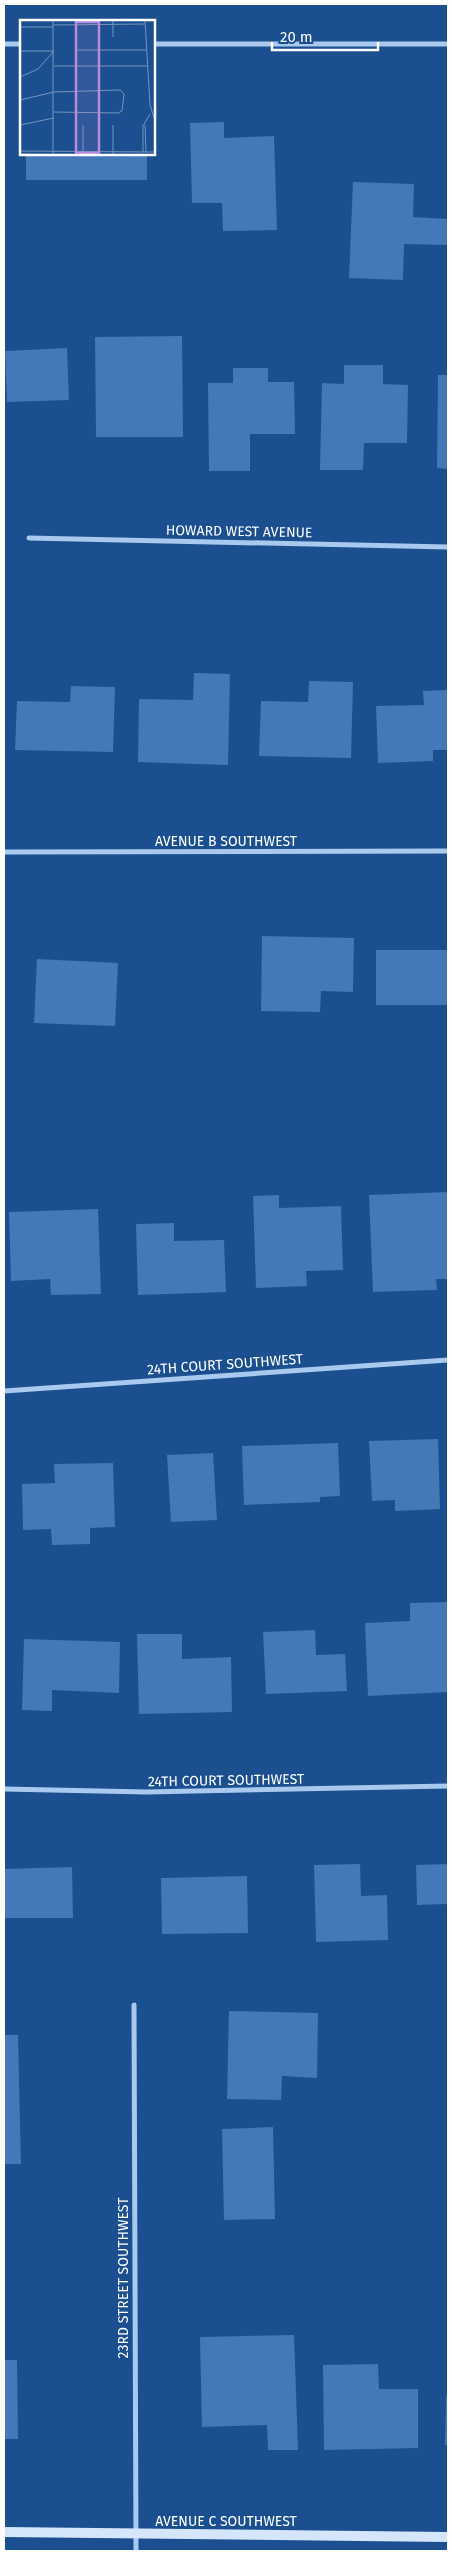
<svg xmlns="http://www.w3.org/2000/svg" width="452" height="2555" font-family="'Fira Sans',sans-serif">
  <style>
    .building { fill: #4478b7 }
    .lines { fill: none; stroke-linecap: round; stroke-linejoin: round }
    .street { stroke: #a9c9ee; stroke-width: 5 }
    .secondary { stroke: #d6e6fa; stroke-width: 10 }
    .labels { text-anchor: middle; stroke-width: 4.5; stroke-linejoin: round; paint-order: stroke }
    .street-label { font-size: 14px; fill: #fff; stroke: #1b4f8f }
    .inset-road { fill: none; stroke: #7695bc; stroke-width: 1 }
    .view { fill: #b68bdc; fill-opacity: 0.15; stroke: #b68bdc; stroke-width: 2.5 }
    .inset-edge { fill: none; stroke: #fff; stroke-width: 2.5 }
  </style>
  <rect width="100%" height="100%" fill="#1b4f8f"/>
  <!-- building -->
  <g class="building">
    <path d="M224,122V138L274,136L277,230L223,231L222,203H192L190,123Z"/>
    <rect x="26" y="154" width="121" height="26"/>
    <path d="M353,182L414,184L413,217L448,219V245L404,244L403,280L349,278Z"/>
    <path d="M182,336L183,437H96L95,337Z"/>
    <path d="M67,348L69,400L7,402L5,351Z"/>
    <path d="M344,365H383V384L408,385L407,443H364L363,470H320L322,383L344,384Z"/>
    <path d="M233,368H268V382H294L295,434H250V471H209L208,383H233Z"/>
    <path d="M438,375H448V469L437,468Z"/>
    <path d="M194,673L230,674L228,765L138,762L139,699L193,700Z"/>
    <path d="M309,681L353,682L351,758L259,756L261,701L308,702Z"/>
    <path d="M71,686L115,687L113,752L15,750L17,701L70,702Z"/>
    <path d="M448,690V750H433V761L378,763L376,706L424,705L423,691Z"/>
    <path d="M262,936L354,938L353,992L321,991L320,1012L261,1011Z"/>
    <rect x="376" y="950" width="72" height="55"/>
    <path d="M37,959L118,963L115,1026L34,1023Z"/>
    <path d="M448,1192V1279H436L437,1290L373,1292L369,1195Z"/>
    <path d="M279,1195V1208L341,1206L343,1270L306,1271L307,1286L256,1288L253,1196Z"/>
    <path d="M98,1209L101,1294L51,1295L50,1279L11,1281L9,1212Z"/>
    <path d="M174,1223V1241L224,1240L226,1292L138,1295L136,1224Z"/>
    <path d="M438,1439L440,1509L395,1511V1500L372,1501L369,1441Z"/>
    <path d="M338,1443L340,1496L320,1497V1502L244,1505L242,1446Z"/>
    <path d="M213,1453L217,1520L171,1522L167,1455Z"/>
    <path d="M113,1463L115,1527L90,1528V1544L52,1545L51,1529L23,1530L22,1484L55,1483L54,1464Z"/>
    <path d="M448,1602V1692L368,1696L365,1623L410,1621V1603Z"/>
    <path d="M315,1630L316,1655L345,1654L347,1691L266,1694L263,1632Z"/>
    <path d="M137,1634H182V1659L231,1657L232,1712L139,1714Z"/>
    <path d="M24,1639L120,1642L119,1693L52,1690V1711L22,1710Z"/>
    <path d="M360,1864L361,1896L387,1895L388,1940L316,1942L314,1865Z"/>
    <path d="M448,1864V1904L417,1905L416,1865Z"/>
    <path d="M72,1867L73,1918H4V1869Z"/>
    <path d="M247,1876L248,1933L162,1934L161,1878Z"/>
    <path d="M229,2011L318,2013L317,2078L282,2076L281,2100L227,2099Z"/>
    <path d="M4,2035H18L21,2164H4Z"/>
    <path d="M273,2127L275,2219L224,2220L222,2129Z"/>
    <path d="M294,2335L298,2450H268L267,2425L202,2427L200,2337Z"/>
    <path d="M4,2360H17L18,2439H4Z"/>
    <path d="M378,2364L379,2389H418V2448L324,2450L323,2365Z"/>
    <path d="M446,2396H448V2445H445Z"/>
  </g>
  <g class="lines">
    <!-- street -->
    <g class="street">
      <path d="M4,44H21"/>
      <path d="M154,44H448"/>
      <path d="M29,538L448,547"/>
      <path d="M4,852L448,851"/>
      <path d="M4,1391L448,1360"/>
      <path d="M4,1789L146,1792L448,1786"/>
      <path d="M134,2005L136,2551"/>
    </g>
    <!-- secondary -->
    <path class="secondary" d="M4,2532L448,2537"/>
  </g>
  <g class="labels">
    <!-- street labels -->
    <g class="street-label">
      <text transform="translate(239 531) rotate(1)" y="5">HOWARD WEST AVENUE</text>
      <text x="226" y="846">AVENUE B SOUTHWEST</text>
      <text transform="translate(225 1364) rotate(-4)" y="5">24TH COURT SOUTHWEST</text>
      <text transform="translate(226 1780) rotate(-1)" y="5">24TH COURT SOUTHWEST</text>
      <text transform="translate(123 2278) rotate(-90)" y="5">23RD STREET SOUTHWEST</text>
      <text x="226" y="2526">AVENUE C SOUTHWEST</text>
    </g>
  </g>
  <!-- overview -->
  <g transform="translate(20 20)">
    <rect width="135" height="135" fill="#1b4f8f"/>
    <path class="inset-road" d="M93,0V17M125,0L130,85L135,101M33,5L125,4M0,7H33M57,30H127M0,31H34M34,46H128M0,57L18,49L33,32M0,80L34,72L100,70L104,74L102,91L98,93L34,92M0,105L34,98M63,105V135M93,105V135M125,105L126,132M0,131L135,132M123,132V106L130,94M0,134L55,135M33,135V0"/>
    <path class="view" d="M56,2H79V133H56Z"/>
    <rect width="135" height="135" class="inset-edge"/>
  </g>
  <!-- border -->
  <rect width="452" height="2555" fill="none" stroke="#ffffff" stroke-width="10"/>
  <!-- scale -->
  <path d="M272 42v8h106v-8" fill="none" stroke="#ffffff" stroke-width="2.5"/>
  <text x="280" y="42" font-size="15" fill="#ffffff" stroke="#1b4f8f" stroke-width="4" paint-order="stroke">20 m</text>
</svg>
